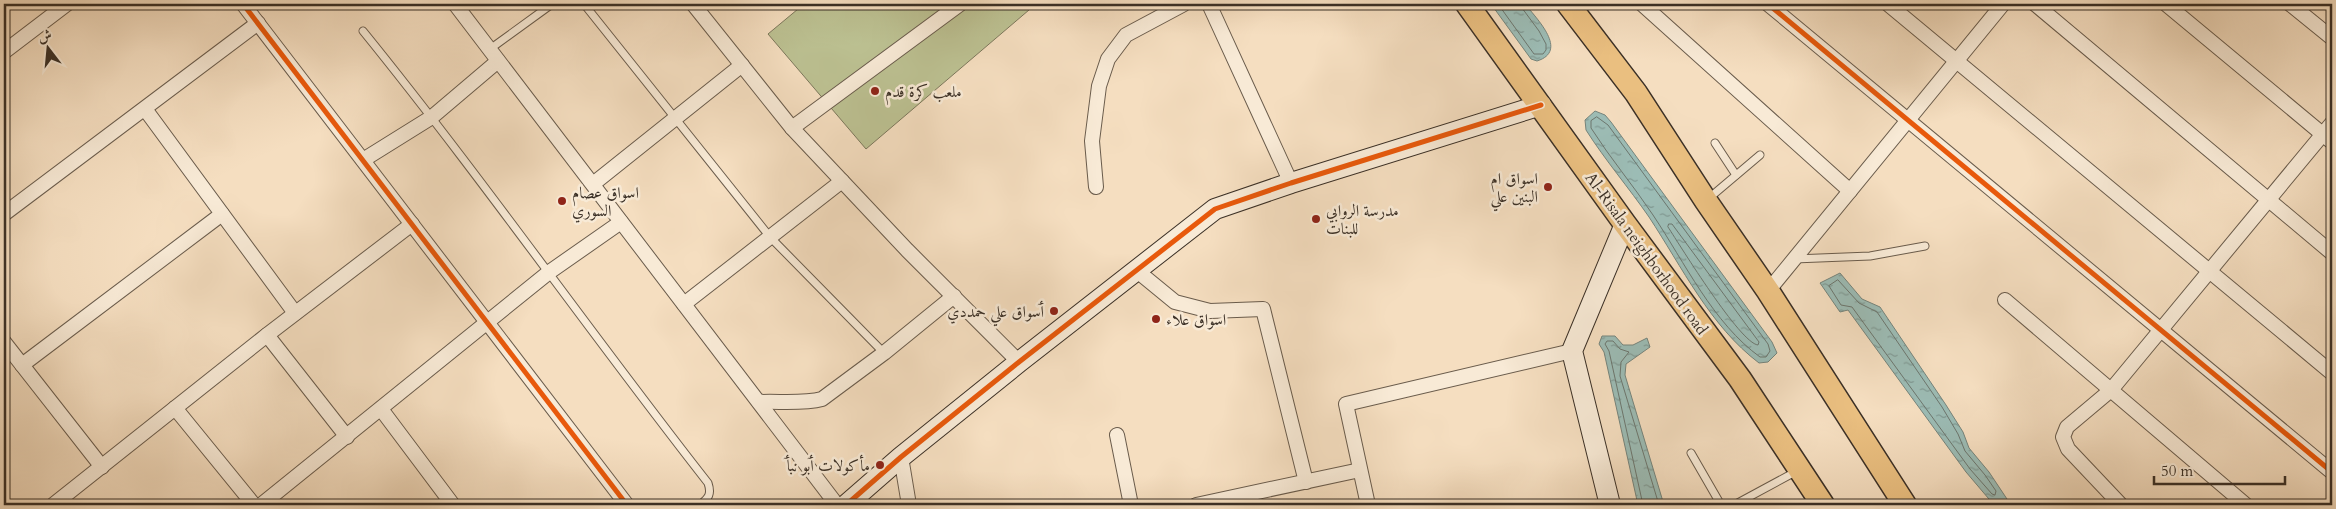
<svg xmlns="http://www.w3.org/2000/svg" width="2336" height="509" font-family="Cardo,Amiri,serif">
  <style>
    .pitch { fill: #bcc192; stroke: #7c785c }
    .water { fill: url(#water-ripples); stroke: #75847c }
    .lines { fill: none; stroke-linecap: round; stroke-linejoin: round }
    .shore { stroke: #6c766e; stroke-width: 1 }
    .lane-casing { stroke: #6a5c4c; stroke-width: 9 }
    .street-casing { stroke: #6a5c4c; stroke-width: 16 }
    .secondary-casing { stroke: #3b3026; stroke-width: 22 }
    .primary-casing { stroke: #3b3026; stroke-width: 25 }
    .lane { stroke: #f8ead6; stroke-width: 7 }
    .street { stroke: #f8ead6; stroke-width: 14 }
    .secondary { stroke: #f8ead6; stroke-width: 20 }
    .primary { stroke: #eabf80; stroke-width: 22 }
    .cycleway-casing { stroke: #f8ead6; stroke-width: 8 }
    .cycleway { stroke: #e8590c; stroke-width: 5 }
    .poi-dot { fill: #8f2418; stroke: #f8ead6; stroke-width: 2 }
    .labels { text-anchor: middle; stroke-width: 5; stroke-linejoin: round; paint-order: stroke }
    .poi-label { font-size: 16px; fill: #3b3026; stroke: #f8ead6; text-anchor: start }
    .street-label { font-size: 16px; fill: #3b3026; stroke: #f8ead6 }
  </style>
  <defs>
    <pattern id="water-ripples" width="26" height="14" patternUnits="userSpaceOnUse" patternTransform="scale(1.25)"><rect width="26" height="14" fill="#9cbcb5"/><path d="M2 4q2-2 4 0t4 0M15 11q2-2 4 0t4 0" fill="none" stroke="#809993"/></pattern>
  </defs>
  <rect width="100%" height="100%" fill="#f5dec0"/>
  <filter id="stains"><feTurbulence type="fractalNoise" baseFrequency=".004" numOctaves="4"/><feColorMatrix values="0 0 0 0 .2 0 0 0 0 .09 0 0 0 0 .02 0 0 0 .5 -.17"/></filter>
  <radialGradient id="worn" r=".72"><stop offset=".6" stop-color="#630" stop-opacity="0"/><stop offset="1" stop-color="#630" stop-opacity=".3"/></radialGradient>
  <!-- pitch -->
  <path class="pitch" d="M804,4H1036L866,149L768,34Z"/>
  <!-- water -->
  <g class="water">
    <path d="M1491,4H1525C1537,19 1569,51 1537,61L1531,59Z"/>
    <path d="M1595,111L1605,115L1611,122L1772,342L1777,353L1768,362L1759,363C1710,326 1682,267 1649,217C1629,188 1605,160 1586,130L1585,120Z"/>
    <path d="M1840,273L1862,299L1880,307L1946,405L1963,432L1969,448L1989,472L2011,505H1994L1966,472L1848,310L1840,312L1820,283Z"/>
    <path d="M1602,336H1615L1623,345H1633L1647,338L1650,347L1626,364L1625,375L1664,505H1638L1604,352L1599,344Z"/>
  </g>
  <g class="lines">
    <!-- shore -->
    <g class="shore">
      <path d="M1498,4L1534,54H1543L1546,50V44L1539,31L1522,8V4"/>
      <path d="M1597,117L1608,125L1768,344L1770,351L1766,357H1760C1713,323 1685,263 1653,215C1633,185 1610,158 1591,128V121Z"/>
      <path d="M1669,224H1672L1759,342L1758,345C1740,343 1681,247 1668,227Z"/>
      <path d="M1838,280L1859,303L1877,312L1942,407L1958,434L1965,451L1985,475L1996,491L1995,495L1992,494L1970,469L1852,307L1841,305L1829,286Z"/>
      <path d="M1643,505L1609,351L1605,344L1607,341H1613L1620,349L1629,352L1621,362L1620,376L1659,505"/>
    </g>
    <defs>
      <g id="lane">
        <path d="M584,4L770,237L884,353"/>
        <path d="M363,31C483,179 591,334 708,483C712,495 708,498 700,505"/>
        <path d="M490,49L552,4"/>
        <path d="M1715,143L1736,175"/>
        <path d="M1708,199L1760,155"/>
        <path d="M1794,259L1870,256L1925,246"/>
        <path d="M1691,453L1721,505"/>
        <path d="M1734,505L1797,471"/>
      </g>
      <g id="street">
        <path d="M243,4L627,505"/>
        <path d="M455,4L837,505"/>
        <path d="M693,4L792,128L907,250L1019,362"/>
        <path d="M1209,4L1291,183"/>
        <path d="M1642,4L1850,191"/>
        <path d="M1768,4L2332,472"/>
        <path d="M1888,4L2332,373"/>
        <path d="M2035,4L2332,253"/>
        <path d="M2166,4L2332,142"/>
        <path d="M2290,4L2332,38"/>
        <path d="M4,52L67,4"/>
        <path d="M145,109L295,313"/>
        <path d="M792,128L960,4"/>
        <path d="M363,160L432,117L498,61"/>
        <path d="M593,184L742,65"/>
        <path d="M1096,187L1092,141L1099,86L1108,59L1126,35L1184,4"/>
        <path d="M4,214L258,23"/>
        <path d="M1136,270L1175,302L1210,311L1263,309L1306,482"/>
        <path d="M1768,291L2003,4"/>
        <path d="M2005,300L2246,505"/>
        <path d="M684,304L842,181"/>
        <path d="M267,335L347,437"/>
        <path d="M4,342L102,467"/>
        <path d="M22,365L222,214"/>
        <path d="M759,402C779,401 803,404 822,399L884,353L954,296"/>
        <path d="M175,408L254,505"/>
        <path d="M381,409L453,505"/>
        <path d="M1117,435L1131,505"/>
        <path d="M901,457L909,505"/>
        <path d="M53,505L267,335L412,224"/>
        <path d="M261,505L548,273L621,222"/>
        <path d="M1196,505L1360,470"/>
        <path d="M1368,505L1346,404L1572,351"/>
        <path d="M2121,505L2068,449L2063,437L2067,427L2111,390L2332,123"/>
      </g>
      <g id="secondary">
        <path d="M846,505L901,457L1019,362L1215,209L1291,183L1541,105"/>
        <path d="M1610,505L1572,351L1625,224"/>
      </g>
      <g id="primary">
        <path d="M1467,4L1625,224L1740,379L1823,505"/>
        <path d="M1568,4L1636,93L1706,201L1768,291L1905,505"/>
      </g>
    </defs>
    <!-- lane casing -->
    <use href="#lane" class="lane-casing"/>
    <!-- street casing -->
    <use href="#street" class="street-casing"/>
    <!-- secondary casing -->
    <use href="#secondary" class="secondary-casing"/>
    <!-- primary casing -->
    <use href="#primary" class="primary-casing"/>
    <!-- lane -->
    <use href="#lane" class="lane"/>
    <!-- street -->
    <use href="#street" class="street"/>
    <!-- secondary -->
    <use href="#secondary" class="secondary"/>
    <!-- primary -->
    <use href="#primary" class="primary"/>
    <defs>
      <g id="cycleway">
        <path d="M243,4L627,505"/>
        <path d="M1768,4L2332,472"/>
        <path d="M846,505L901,457L1019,362L1215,209L1291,183L1541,105"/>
      </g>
    </defs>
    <!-- cycleway casing -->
    <use href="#cycleway" class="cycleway-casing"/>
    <!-- cycleway -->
    <use href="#cycleway" class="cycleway"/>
  </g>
  <!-- markers -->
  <g class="poi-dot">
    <circle cx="875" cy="91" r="5"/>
    <circle cx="1548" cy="187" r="5"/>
    <circle cx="562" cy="201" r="5"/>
    <circle cx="1316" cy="219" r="5"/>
    <circle cx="1054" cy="311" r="5"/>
    <circle cx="1156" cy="319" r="5"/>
    <circle cx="880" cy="465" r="5"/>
  </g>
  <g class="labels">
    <!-- poi labels -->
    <g class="poi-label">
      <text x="885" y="97">ملعب كرة قدم</text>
      <text x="1538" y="184" text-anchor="end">اسواق ام<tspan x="1538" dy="18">البنين علي</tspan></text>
      <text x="572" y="198">اسواق عصام<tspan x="572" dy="18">السوري</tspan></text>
      <text x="1326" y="216">مدرسة الروابي<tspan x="1326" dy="18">للبنات</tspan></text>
      <text x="1044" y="317" text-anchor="end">ٲسواق علي حمددي</text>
      <text x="1166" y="325">اسواق علاء</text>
      <text x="870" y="471" text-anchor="end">مأكولات ٲبو نبٲ</text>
    </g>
    <!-- street labels -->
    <g class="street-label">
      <text transform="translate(1647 253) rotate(54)" y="6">Al-Risala neighborhood road</text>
    </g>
  </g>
  <!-- margin -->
  <rect width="2336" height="509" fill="none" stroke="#f5dec0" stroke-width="20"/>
  <rect x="5" y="5" width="2326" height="499" fill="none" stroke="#3b3026" stroke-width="2.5"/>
  <rect x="10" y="10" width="2316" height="489" fill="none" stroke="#3b3026"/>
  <!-- north arrow -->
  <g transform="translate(48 48) rotate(344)" stroke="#f8ead6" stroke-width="4" paint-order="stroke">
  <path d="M0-4L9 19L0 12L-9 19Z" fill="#3b3026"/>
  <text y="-8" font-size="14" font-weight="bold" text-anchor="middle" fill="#3b3026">ش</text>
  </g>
  <!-- scale -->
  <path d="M2154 476v8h131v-8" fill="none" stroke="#3b3026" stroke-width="2.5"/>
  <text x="2161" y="476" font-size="15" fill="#3b3026" stroke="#f8ead6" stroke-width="4" paint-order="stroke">50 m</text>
  <rect width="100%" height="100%" filter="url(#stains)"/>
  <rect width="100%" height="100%" fill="url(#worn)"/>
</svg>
